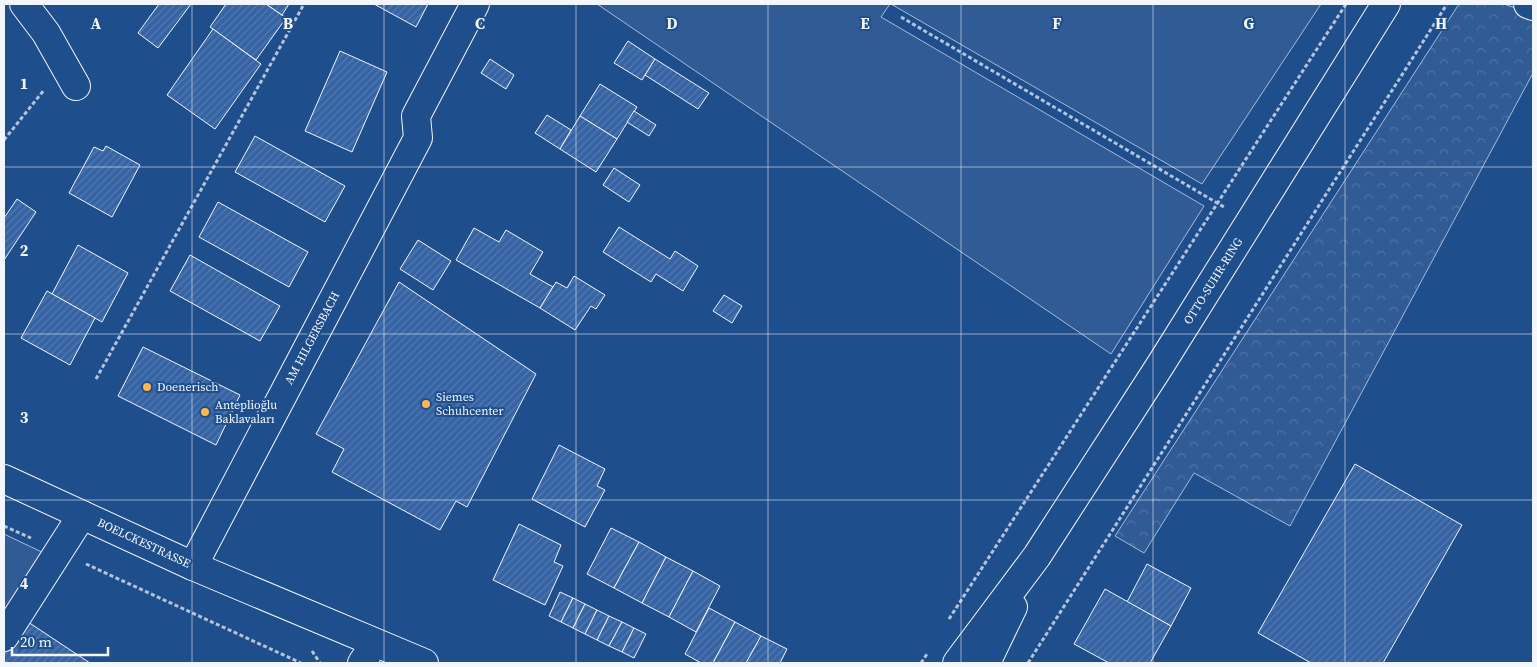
<svg xmlns="http://www.w3.org/2000/svg" width="1537" height="667" font-family="'Source Serif 4',serif">
  <style>
    .green { fill: #305b95; stroke: #a8bbd7 }
    .forest { fill: url(#forest-crowns); stroke: #a8bbd7 }
    .building { fill: url(#building-hatch); stroke: #f2f6ff }
    .lines { fill: none; stroke-linecap: round; stroke-linejoin: round }
    .minor-casing { stroke: #f2f6ff; stroke-width: 30 }
    .major-casing { stroke: #f2f6ff; stroke-width: 30 }
    .path { stroke: #b3c4dc; stroke-width: 3; stroke-dasharray: 4 2.5; stroke-linecap: butt }
    .minor { stroke: #1f4e8c; stroke-width: 28 }
    .major { stroke: #1f4e8c; stroke-width: 28 }
    .grid { fill: none; stroke: #f2f6ff; stroke-width: 1; stroke-opacity: 0.55 }
    .poi-dot { fill: #ffb74d; stroke: #1f4e8c; stroke-width: 2 }
    .labels { text-anchor: middle; stroke-width: 4; stroke-linejoin: round; paint-order: stroke }
    .street-label { font-size: 12px; fill: #f2f6ff; stroke: #1f4e8c }
    .poi-label { font-size: 12px; fill: #f2f6ff; stroke: #1f4e8c; text-anchor: start }
    .grid-label { font-size: 16px; text-anchor: middle; font-weight: bold; fill: #f2f6ff; stroke: #1f4e8c; stroke-width: 4; stroke-linejoin: round; paint-order: stroke }
  </style>
  <defs>
    <pattern id="forest-crowns" width="20" height="18" patternUnits="userSpaceOnUse" patternTransform="scale(1.25)"><rect width="20" height="18" fill="#305b95"/><path d="M2 6a3 3 0 1 1 6 0M12 15a3 3 0 1 1 6 0" fill="none" stroke="#4e73a5"/></pattern>
    <pattern id="building-hatch" width="6" height="6" patternUnits="userSpaceOnUse" patternTransform="scale(1.25)"><rect width="6" height="6" fill="#3563a3"/><path d="M-1 1l2-2M0 6l6-6M5 7l2-2" fill="none" stroke="#537ab1"/></pattern>
  </defs>
  <rect width="100%" height="100%" fill="#1f4e8c"/>
  <!-- green -->
  <g class="green">
    <path d="M597,4H890L881,17L1204,206L1111,354Z"/>
    <path d="M891,4H1321L1202,184Z"/>
    <path d="M4,534L48,555L4,625Z"/>
  </g>
  <!-- forest -->
  <path class="forest" d="M1459,4H1504L1533,14V73L1290,526L1194,473L1144,553L1115,536Z"/>
  <!-- building -->
  <g class="building">
    <path d="M159,4H191L158,48L138,33Z"/>
    <path d="M226,4H266L286,18L256,60L210,27Z"/>
    <path d="M266,4H289L282,15Z"/>
    <path d="M374,4H428L416,27Z"/>
    <path d="M213,29L261,64L215,129L167,95Z"/>
    <path d="M628,41L655,59L642,80L614,63Z"/>
    <path d="M340,51L387,72L352,152L305,131Z"/>
    <path d="M490,59L514,75L506,89L481,73Z"/>
    <path d="M655,59L709,93L698,109L645,75Z"/>
    <path d="M600,84L637,107L617,139L580,116Z"/>
    <path d="M634,111L656,125L649,136L627,122Z"/>
    <path d="M547,115L571,130L560,149L535,133Z"/>
    <path d="M580,116L617,139L596,172L560,149Z"/>
    <path d="M255,136L345,186L325,222L235,172Z"/>
    <path d="M106,146L140,165L112,217L69,193L94,147L103,151Z"/>
    <path d="M614,168L640,185L629,202L603,185Z"/>
    <path d="M17,199L36,212L4,260V218Z"/>
    <path d="M218,202L308,252L289,287L199,237Z"/>
    <path d="M619,227L670,259L675,251L698,266L683,291L656,274L651,282L603,252Z"/>
    <path d="M474,228L499,242L506,230L543,252L530,274L553,287L540,308L456,260Z"/>
    <path d="M418,240L451,261L433,290L400,269Z"/>
    <path d="M78,245L128,273L102,322L52,294Z"/>
    <path d="M190,255L280,306L260,341L170,291Z"/>
    <path d="M574,276L605,295L596,309L591,306L575,330L540,308L556,282L567,288Z"/>
    <path d="M399,282L536,374L467,507L456,501L440,530L332,472L344,449L316,434Z"/>
    <path d="M47,291L95,318L70,365L21,338Z"/>
    <path d="M724,295L742,306L732,323L713,311Z"/>
    <path d="M143,347L240,395L216,445L118,396Z"/>
    <path d="M559,445L605,469L597,486L605,490L585,527L532,499Z"/>
    <path d="M1355,464L1462,525L1383,663H1311L1258,633Z"/>
    <path d="M519,524L561,545L554,562L563,566L545,605L493,580Z"/>
    <path d="M611,528L639,542L614,588L587,574Z"/>
    <path d="M639,542L666,557L642,603L614,588Z"/>
    <path d="M666,557L693,571L669,617L642,603Z"/>
    <path d="M1147,564L1191,588L1171,626L1127,602Z"/>
    <path d="M693,571L720,586L696,632L669,617Z"/>
    <path d="M1105,589L1171,626L1150,663H1109L1074,644Z"/>
    <path d="M560,592L573,598L561,622L549,616Z"/>
    <path d="M573,598L585,604L573,628L561,622Z"/>
    <path d="M585,604L597,610L585,634L573,628Z"/>
    <path d="M709,608L735,622L713,663H701L685,654Z"/>
    <path d="M597,610L609,616L597,640L585,634Z"/>
    <path d="M609,616L622,622L609,646L597,640Z"/>
    <path d="M25,620L90,663H4V654Z"/>
    <path d="M622,622L634,628L622,652L609,646Z"/>
    <path d="M735,622L761,636L746,663H713Z"/>
    <path d="M634,628L646,634L634,658L622,652Z"/>
    <path d="M761,636L787,649L780,663H746Z"/>
  </g>
  <g class="lines">
    <defs>
      <g id="minor">
        <path d="M24,4L46,33L76,86"/>
        <path d="M1528,4L1533,6"/>
        <path d="M193,566L418,138L416,116L475,4"/>
        <path d="M4,637L82,515"/>
        <path d="M362,663L366,657"/>
        <path d="M957,663L1037,556L1161,364L1386,4"/>
        <path d="M986,663L1013,607"/>
      </g>
      <path id="major" d="M4,479L193,566L424,663"/>
    </defs>
    <!-- minor casing -->
    <use href="#minor" class="minor-casing"/>
    <!-- major casing -->
    <use href="#major" class="major-casing"/>
    <!-- path -->
    <g class="path">
      <path d="M901,17L1224,207"/>
      <path d="M4,140L44,90"/>
      <path d="M96,379L304,4"/>
      <path d="M4,526L31,538"/>
      <path d="M86,564L301,663"/>
      <path d="M949,619L1346,4"/>
      <path d="M312,651L320,663"/>
      <path d="M921,663L927,654"/>
      <path d="M1028,663L1447,4"/>
    </g>
    <!-- minor -->
    <use href="#minor" class="minor"/>
    <!-- major -->
    <use href="#major" class="major"/>
  </g>
  <!-- grid -->
  <path class="grid" d="M192,4V663M384,4V663M576,4V663M768,4V663M961,4V663M1153,4V663M1345,4V663M4,167H1533M4,334H1533M4,500H1533"/>
  <!-- markers -->
  <g class="poi-dot">
    <circle cx="147" cy="387" r="5"/>
    <circle cx="426" cy="404" r="5"/>
    <circle cx="205" cy="412" r="5"/>
  </g>
  <g class="labels">
    <!-- street labels -->
    <g class="street-label">
      <text transform="translate(1213 281) rotate(-58)" y="4">OTTO-SUHR-RING</text>
      <text transform="translate(312 338) rotate(-62)" y="4">AM HILGERSBACH</text>
      <text transform="translate(144 543) rotate(25)" y="4">BOELCKESTRASSE</text>
    </g>
    <!-- poi labels -->
    <g class="poi-label">
      <text x="157" y="391">Doenerisch</text>
      <text x="436" y="401">Siemes<tspan x="436" dy="14">Schuhcenter</tspan></text>
      <text x="215" y="409">Anteplioğlu<tspan x="215" dy="14">Baklavaları</tspan></text>
    </g>
  </g>
  <g class="grid-label">
    <text x="96" y="29">A</text>
    <text x="288" y="29">B</text>
    <text x="480" y="29">C</text>
    <text x="672" y="29">D</text>
    <text x="865" y="29">E</text>
    <text x="1057" y="29">F</text>
    <text x="1249" y="29">G</text>
    <text x="1441" y="29">H</text>
    <text x="24" y="89">1</text>
    <text x="24" y="256">2</text>
    <text x="24" y="423">3</text>
    <text x="24" y="589">4</text>
  </g>
  <!-- border -->
  <rect width="1537" height="667" fill="none" stroke="#f2f6ff" stroke-width="10"/>
  <!-- scale -->
  <path d="M12 647v8h96v-8" fill="none" stroke="#f2f6ff" stroke-width="2.5"/>
  <text x="20" y="647" font-size="15" fill="#f2f6ff" stroke="#1f4e8c" stroke-width="4" paint-order="stroke">20 m</text>
</svg>
